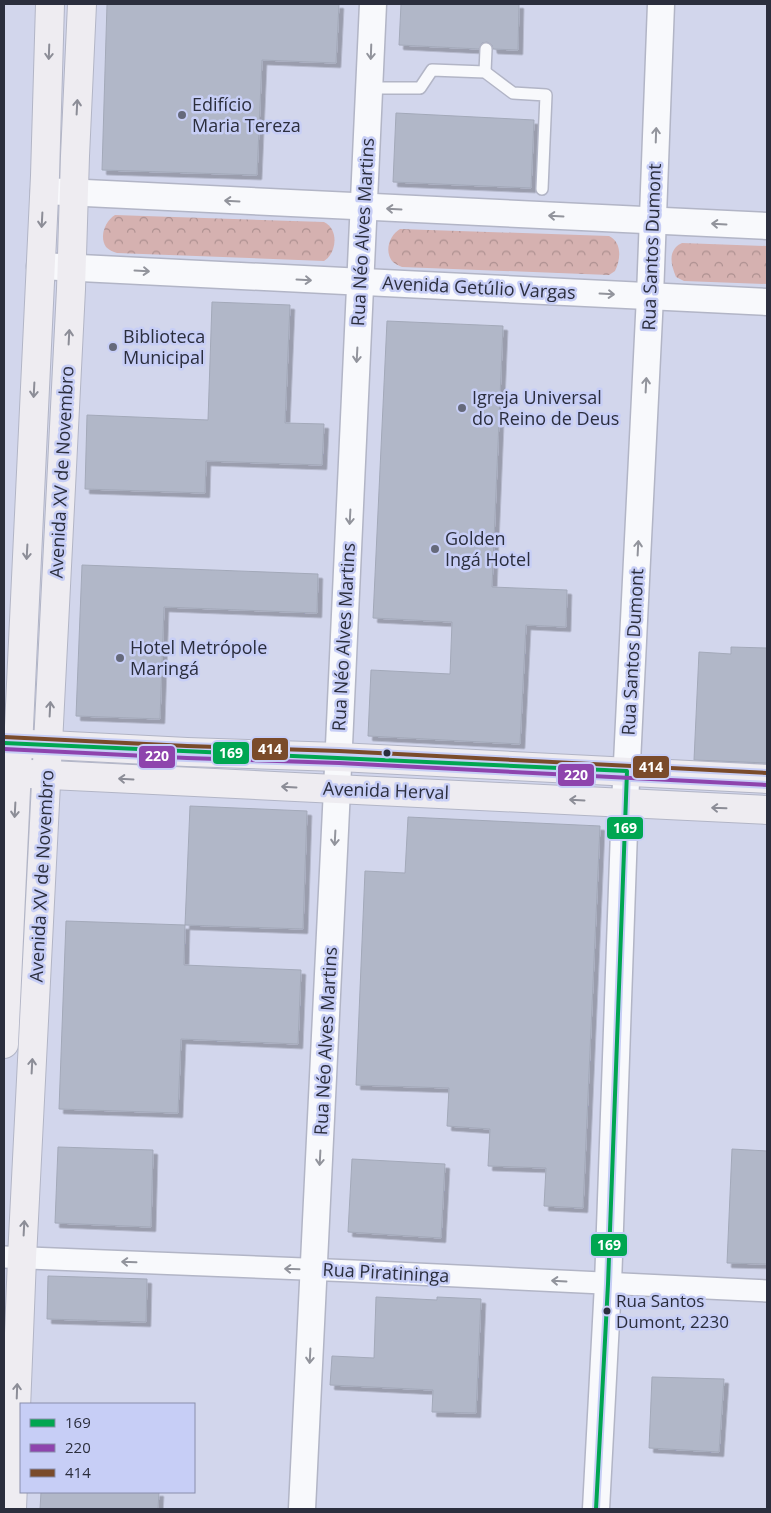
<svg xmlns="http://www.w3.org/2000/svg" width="771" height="1513" font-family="'Open Sans',sans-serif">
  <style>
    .forest { fill: url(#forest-crowns) }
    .building { fill: #b1b7c8; stroke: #a3a9b9; filter: url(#shadow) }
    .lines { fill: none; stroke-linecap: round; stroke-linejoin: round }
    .service-casing { stroke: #b2b5c6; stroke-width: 14 }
    .minor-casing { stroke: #b2b5c6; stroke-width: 24 }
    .tertiary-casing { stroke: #b2b5c6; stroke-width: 29 }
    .secondary-casing { stroke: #b2b5c6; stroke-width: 30 }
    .service { stroke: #f8f9fc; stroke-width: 11 }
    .minor { stroke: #f8f9fc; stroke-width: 21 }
    .tertiary { stroke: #f8f9fc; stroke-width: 26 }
    .secondary { stroke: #eeecf1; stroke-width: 28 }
    .bus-1-casing { stroke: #c7cef6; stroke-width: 8 }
    .bus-2-casing { stroke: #c7cef6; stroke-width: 8 }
    .bus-3-casing { stroke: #c7cef6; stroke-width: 8 }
    .bus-1 { stroke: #00a651; stroke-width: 4 }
    .bus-2 { stroke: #8e44ad; stroke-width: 4 }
    .bus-3 { stroke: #7a4b2a; stroke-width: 4 }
    .oneway { stroke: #8c8d97 }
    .oneway2 { stroke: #92949c }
    .poi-dot { fill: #65697a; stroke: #c7cef6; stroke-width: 2 }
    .bus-dot { fill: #2b2e3d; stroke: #c7cef6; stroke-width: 2 }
    .labels { text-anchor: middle; stroke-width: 5; stroke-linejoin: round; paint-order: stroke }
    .bus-label { font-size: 17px; fill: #2b2e3d; stroke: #c7cef6; text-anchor: start }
    .poi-label { font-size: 18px; fill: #2b2e3d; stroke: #c7cef6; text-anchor: start }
    .street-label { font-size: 18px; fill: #2b2e3d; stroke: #c7cef6 }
    .line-badge { stroke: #c7cef6; stroke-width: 2 }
    .badge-label { font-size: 14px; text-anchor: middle; font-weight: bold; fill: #fff }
  </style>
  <defs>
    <pattern id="forest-crowns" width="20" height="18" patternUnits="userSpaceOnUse" patternTransform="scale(1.25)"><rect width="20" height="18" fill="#d5b1b0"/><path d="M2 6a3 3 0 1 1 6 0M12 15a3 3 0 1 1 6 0" fill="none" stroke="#ad9090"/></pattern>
    <filter id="shadow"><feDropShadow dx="4.5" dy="4.5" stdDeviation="0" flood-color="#0004"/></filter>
  </defs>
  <rect width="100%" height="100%" fill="#d2d6ec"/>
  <!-- forest -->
  <g class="forest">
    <path d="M115,215L324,222C339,229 337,253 324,261L117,253C113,252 109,250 106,247C99,237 105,221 115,215Z"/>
    <path d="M400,229L609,236C622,242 621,259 615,271L609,275L402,267C398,265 395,264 392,261C384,250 390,235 400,229Z"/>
    <path d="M682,243L767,246V284L684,281L676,277C671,265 667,250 682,243Z"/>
  </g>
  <!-- building -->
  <g class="building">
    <path d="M107,4H339L336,63L262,60L257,175L102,170Z"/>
    <path d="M401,4H519L518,50L493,49L492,45L487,42L482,43L479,49L399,45Z"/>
    <path d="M396,113L534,120L531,188L393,182Z"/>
    <path d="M212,302L290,305L285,423L324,424L322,465L206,461L205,493L85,489L87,415L208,420Z"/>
    <path d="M387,321L503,326L492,587L567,590L566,627L526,625L520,744L368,736L371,670L450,674L452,622L373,618Z"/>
    <path d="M82,565L318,574L317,613L164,607L160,719L76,716Z"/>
    <path d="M731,647L767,648V763L694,760L699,652L731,654Z"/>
    <path d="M190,806L307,811L303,929L185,925Z"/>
    <path d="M408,817L600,826L583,1208L544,1206L546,1168L488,1166L490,1129L447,1126L449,1088L356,1085L365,871L405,873Z"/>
    <path d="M66,921L185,925L184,965L301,970L298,1044L181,1039L178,1113L59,1109Z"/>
    <path d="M58,1147L153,1150L151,1227L55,1223Z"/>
    <path d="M732,1149L767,1151V1264L727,1263Z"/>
    <path d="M352,1159L445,1164L441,1238L348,1232Z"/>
    <path d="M48,1276L147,1279L146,1322L47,1319Z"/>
    <path d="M376,1297L437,1300V1297L481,1299L476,1413L432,1412L433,1390L330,1385L332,1356L374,1358Z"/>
    <path d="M652,1377L724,1379L719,1452L649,1448Z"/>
    <path d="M41,1492H159L158,1509H40Z"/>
  </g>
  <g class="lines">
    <defs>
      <g id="service">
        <path d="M485,72L486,49"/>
        <path d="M370,88H420L432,70L485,72L513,93L546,95L542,189"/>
      </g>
      <path id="minor" d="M4,1257L353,1271L767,1291"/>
      <g id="tertiary">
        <path d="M44,191L767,226"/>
        <path d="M40,266L767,302"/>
        <path d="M302,1509L337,789L373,4"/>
        <path d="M596,1509L608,1284L625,803L650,296L661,4"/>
      </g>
      <g id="secondary">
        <path d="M30,744L187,752L339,757L767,779"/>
        <path d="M30,774L767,810"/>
        <path d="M4,1044L45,176L50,4"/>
        <path d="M12,1509L22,1258L71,289L75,156L82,4"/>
      </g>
    </defs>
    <!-- service casing -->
    <use href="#service" class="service-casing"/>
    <!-- minor casing -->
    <use href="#minor" class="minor-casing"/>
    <!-- tertiary casing -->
    <use href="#tertiary" class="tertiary-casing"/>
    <!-- secondary casing -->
    <use href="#secondary" class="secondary-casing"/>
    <!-- service -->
    <use href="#service" class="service"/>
    <!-- minor -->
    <use href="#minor" class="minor"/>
    <!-- tertiary -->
    <use href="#tertiary" class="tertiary"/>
    <!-- secondary -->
    <use href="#secondary" class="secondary"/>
    <defs>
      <path id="bus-1" d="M4,743L627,771L608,1284L596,1509"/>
      <path id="bus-2" d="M4,749L187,758L339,763L767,785"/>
      <path id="bus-3" d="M4,737L187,746L339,751L767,773"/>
    </defs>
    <!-- bus-1 casing -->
    <use href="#bus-1" class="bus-1-casing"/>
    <!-- bus-2 casing -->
    <use href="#bus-2" class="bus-2-casing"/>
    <!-- bus-3 casing -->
    <use href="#bus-3" class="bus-3-casing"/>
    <!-- bus-1 -->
    <use href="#bus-1" class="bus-1"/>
    <!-- bus-2 -->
    <use href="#bus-2" class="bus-2"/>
    <!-- bus-3 -->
    <use href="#bus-3" class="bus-3"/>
  </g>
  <!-- one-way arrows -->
  <defs><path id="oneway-shaft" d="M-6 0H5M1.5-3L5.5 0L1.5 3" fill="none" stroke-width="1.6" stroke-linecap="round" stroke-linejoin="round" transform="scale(1.25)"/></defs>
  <g class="oneway">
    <use href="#oneway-shaft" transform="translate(49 52) rotate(92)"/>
    <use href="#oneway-shaft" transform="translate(77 107) rotate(-87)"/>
    <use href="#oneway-shaft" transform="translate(42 220) rotate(93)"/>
    <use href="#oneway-shaft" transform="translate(69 337) rotate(-87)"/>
    <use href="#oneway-shaft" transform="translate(34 390) rotate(93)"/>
    <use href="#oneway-shaft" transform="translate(27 552) rotate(93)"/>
    <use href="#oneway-shaft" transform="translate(50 709) rotate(-87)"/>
    <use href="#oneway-shaft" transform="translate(126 779) rotate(-177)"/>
    <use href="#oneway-shaft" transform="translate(289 787) rotate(-177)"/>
    <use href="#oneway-shaft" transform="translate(577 800) rotate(-177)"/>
    <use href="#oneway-shaft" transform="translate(719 808) rotate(-178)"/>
    <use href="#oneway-shaft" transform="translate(15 810) rotate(93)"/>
    <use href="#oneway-shaft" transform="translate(32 1066) rotate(-87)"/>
    <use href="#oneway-shaft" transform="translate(24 1228) rotate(-87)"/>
    <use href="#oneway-shaft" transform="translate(17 1391) rotate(-88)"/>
  </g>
  <g class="oneway2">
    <use href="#oneway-shaft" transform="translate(371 52) rotate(92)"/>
    <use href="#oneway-shaft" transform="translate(656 135) rotate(-88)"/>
    <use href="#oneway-shaft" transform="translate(232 201) rotate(-177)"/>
    <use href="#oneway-shaft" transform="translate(394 209) rotate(-177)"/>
    <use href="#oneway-shaft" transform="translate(556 216) rotate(-177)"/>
    <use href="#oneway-shaft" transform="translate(719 224) rotate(-177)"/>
    <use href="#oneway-shaft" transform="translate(142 271) rotate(3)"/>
    <use href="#oneway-shaft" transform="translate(304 280) rotate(3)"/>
    <use href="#oneway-shaft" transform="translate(607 294) rotate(3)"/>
    <use href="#oneway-shaft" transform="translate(357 355) rotate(93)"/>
    <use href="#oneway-shaft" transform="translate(646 385) rotate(-87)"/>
    <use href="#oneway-shaft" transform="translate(350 517) rotate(93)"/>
    <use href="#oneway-shaft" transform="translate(638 548) rotate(-87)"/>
    <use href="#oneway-shaft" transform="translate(335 838) rotate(93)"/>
    <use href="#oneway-shaft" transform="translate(320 1158) rotate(93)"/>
    <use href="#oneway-shaft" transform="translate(129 1262) rotate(-178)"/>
    <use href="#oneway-shaft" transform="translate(292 1269) rotate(-178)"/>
    <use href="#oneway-shaft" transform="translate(559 1281) rotate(-177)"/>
    <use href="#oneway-shaft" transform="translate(310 1356) rotate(93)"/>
  </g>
  <!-- markers -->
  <g class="poi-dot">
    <circle cx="182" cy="115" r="5"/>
    <circle cx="113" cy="347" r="5"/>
    <circle cx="462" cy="408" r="5"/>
    <circle cx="435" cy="549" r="5"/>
    <circle cx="120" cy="658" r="5"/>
  </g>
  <g class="bus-dot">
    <circle cx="387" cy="753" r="4.5"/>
    <circle cx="607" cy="1311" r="4.5"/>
  </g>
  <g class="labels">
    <!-- bus labels -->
    <g class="bus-label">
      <text x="616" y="1307">Rua Santos<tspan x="616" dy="21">Dumont, 2230</tspan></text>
    </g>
    <!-- poi labels -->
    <g class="poi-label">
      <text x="192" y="111">Edifício<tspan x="192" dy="21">Maria Tereza</tspan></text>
      <text x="123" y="343">Biblioteca<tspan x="123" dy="21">Municipal</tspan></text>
      <text x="472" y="404">Igreja Universal<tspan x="472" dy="21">do Reino de Deus</tspan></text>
      <text x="445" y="545">Golden<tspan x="445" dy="21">Ingá Hotel</tspan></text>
      <text x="130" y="654">Hotel Metrópole<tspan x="130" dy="21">Maringá</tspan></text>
    </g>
    <!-- street labels -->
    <g class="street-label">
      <text transform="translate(363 232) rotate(-87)" y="6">Rua Néo Alves Martins</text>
      <text transform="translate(652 247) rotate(-88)" y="6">Rua Santos Dumont</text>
      <text transform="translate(479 288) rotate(3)" y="6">Avenida Getúlio Vargas</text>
      <text transform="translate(62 472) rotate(-87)" y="6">Avenida XV de Novembro</text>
      <text transform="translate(344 637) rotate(-87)" y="6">Rua Néo Alves Martins</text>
      <text transform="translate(633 652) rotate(-87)" y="6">Rua Santos Dumont</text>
      <text transform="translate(386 791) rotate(2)" y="6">Avenida Herval</text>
      <text transform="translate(42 876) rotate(-87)" y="6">Avenida XV de Novembro</text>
      <text transform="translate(326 1041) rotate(-87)" y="6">Rua Néo Alves Martins</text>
      <text transform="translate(386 1273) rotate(3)" y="6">Rua Piratininga</text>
    </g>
  </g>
  <g class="line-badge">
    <rect x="251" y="737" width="38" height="24" rx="5" fill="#7a4b2a"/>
    <rect x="212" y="741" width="38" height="24" rx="5" fill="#00a651"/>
    <rect x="138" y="745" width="38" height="24" rx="5" fill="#8e44ad"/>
    <rect x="632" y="755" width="38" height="24" rx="5" fill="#7a4b2a"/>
    <rect x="557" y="763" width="38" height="24" rx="5" fill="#8e44ad"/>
    <rect x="606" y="816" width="38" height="24" rx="5" fill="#00a651"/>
    <rect x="590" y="1233" width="38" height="24" rx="5" fill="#00a651"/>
  </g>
  <g class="badge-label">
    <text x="270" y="754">414</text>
    <text x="231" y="758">169</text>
    <text x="157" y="761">220</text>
    <text x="651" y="772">414</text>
    <text x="576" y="780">220</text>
    <text x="625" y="833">169</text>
    <text x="609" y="1250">169</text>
  </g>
  <!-- border -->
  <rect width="771" height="1513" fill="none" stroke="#2b2e3d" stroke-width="10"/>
  <!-- legend -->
  <rect x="20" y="1403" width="175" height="90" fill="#c7cef6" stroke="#898eac"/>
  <rect x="30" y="1419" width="25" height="8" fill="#00a651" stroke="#898eac"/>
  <text x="65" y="1428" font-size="15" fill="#2b2e3d">169</text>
  <rect x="30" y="1444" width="25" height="8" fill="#8e44ad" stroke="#898eac"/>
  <text x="65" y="1453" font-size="15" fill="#2b2e3d">220</text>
  <rect x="30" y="1469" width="25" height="8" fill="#7a4b2a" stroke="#898eac"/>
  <text x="65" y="1478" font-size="15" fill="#2b2e3d">414</text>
</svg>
